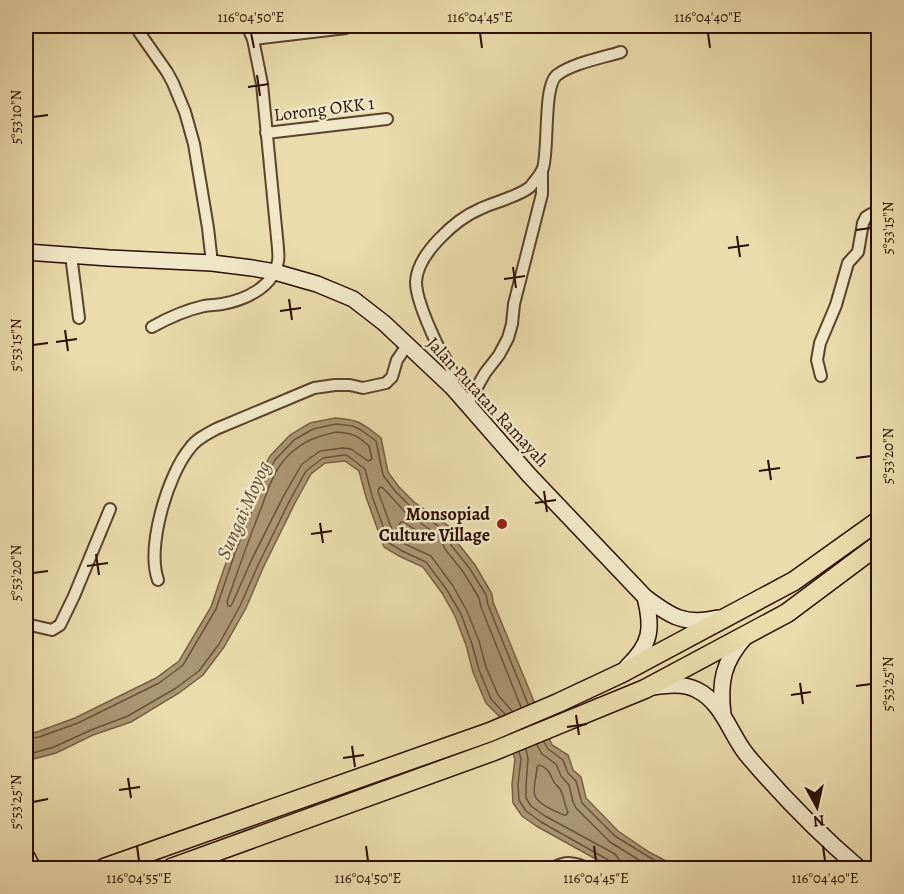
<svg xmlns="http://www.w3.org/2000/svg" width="904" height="894" font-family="Alegreya,serif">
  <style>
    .water { fill: #a99672; stroke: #766044; stroke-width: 1.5 }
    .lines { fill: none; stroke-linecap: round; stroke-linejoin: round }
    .shore { stroke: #6a5239; stroke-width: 1.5 }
    .street-casing { stroke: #5a422b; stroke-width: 14 }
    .secondary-casing { stroke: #2a0e00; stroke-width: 18 }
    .primary-casing { stroke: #2a0e00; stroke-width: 21 }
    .street { stroke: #f1e8c9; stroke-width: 10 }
    .secondary { stroke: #f1e8c9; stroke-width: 15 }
    .primary { stroke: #eadcac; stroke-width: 18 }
    .ticks { fill: none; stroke: #2a0e00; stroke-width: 2 }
    .poi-dot { fill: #8f2418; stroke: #f1e8c9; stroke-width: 2 }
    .labels { text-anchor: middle; stroke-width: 5; stroke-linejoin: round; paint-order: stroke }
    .street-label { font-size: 18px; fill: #2a0e00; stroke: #f1e8c9 }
    .poi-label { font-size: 18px; font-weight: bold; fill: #2a0e00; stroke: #f1e8c9; text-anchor: end }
    .water-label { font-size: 20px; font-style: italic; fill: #634b33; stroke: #f1e8c9 }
    .neatline { fill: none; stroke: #2a0e00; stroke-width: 2 }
    .ticks-label { font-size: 15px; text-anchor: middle; fill: #2a0e00 }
  </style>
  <rect width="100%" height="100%" fill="#eadcac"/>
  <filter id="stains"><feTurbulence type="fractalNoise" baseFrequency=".00333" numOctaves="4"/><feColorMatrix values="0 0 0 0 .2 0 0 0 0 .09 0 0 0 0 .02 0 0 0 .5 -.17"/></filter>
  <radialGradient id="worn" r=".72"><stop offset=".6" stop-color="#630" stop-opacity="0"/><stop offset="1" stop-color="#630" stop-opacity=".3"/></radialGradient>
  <!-- water -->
  <path class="water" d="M335,418C360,420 362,423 381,438L388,472L399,487L414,502L450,527L457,542L475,565L492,594L493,602L552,745L568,755L573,770L581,777L586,798L618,831L649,852L679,868H612L538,827L522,816L513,803L512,784L515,759L501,718L486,703L473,672L466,645L455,616L442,593L423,567L399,556L384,547L366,497L359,471L345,461L325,463L311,474L295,503L263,568L246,608L224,647L203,675L179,693L131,722L93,735L56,753L26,761V733L37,732L75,718L156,678L179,661L211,607L230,551L260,475L270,456L290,435L310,423Z"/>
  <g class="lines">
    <!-- shore -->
    <g class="shore">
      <path d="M336,432C352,433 357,435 369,446L372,459L368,461L351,449L343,448L320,451L302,464L283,497L251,561L233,602L231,606H228L227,602C238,570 249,538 262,506C267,492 272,476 281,464C296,444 313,437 336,432Z"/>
      <path d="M401,522H404L424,536V540C415,542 403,534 399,525Z"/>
      <path d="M512,711L498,695L486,667L479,641L467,611L453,586L431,556L405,544L395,538L379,494L378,490L380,487L383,488L405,512L439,536L445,549L464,573L479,598L481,607L521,707"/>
      <path d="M26,739L39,737L78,723L159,683L183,665L216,609L235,553L265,478L275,460L294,440L313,429L336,424L353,426L361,430L376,441L383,475L395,491L410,506L445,531L451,545L470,569L486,595L488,605L528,704"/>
      <path d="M544,742L548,749L563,760L568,773L576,781L582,803L615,836L667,868"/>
      <path d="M537,745L542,754L556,764L561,776L569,785L573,802L576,808L610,842L652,868"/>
      <path d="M526,749L528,759L526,785V798L531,806L545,816L615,854L620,861L621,868"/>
      <path d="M519,752L521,759L518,784L519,800L526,811L541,822L610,861L613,864L614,868"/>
      <path d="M26,755L54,747L91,730L128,716L176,688L199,671L219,644L240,606L258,565L290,500L306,471L323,458L344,455L348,456L365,469L372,496L389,543L402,551L426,562L447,590L461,614L472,644L479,670L491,699L505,714"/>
      <path d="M539,765C549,768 549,773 554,782C555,784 558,786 560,789C564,795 564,805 568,812L566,815H564C556,812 538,804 535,796C532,788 537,776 537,767Z"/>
    </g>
    <defs>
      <g id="street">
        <path d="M139,32L167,72L173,83L185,112L194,144L208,228L212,263"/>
        <path d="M253,39L346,28"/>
        <path d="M266,133L387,119"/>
        <path d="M71,255L79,318"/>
        <path d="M152,327C168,318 186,310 204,306C210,305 216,305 222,304C245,300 274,287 278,261C279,257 278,252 278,248L262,84L253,39L247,26"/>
        <path d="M821,376L817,360L820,343L836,305L848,263L858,252L863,223L866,217L871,214L878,215"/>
        <path d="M453,388C457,371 443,357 436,342C429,327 416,299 416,282C417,254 456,219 480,209C494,202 518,197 530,187C534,182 541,174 543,168C549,148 543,86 557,75C573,63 602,58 621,52"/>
        <path d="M468,403L485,373L499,355L508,338L512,324L514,304L542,194V171"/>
        <path d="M158,580C146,547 168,474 190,448C196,439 207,434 216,429L314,388L335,385H350L363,388L386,383L392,377L397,360L408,344"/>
        <path d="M26,624L52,630L60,625L74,596L110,509"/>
        <path d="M553,868C565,861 575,862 587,868"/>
      </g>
      <g id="secondary">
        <path d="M26,252L109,258L212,263L252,268L275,272L317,284L353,299L384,323L453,388L529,475L645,597C670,616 685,626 718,618"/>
        <path d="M627,667C651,644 653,629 645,597"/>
        <path d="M653,687C668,685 683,683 697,690C723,703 730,734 747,755C781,795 819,834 859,868"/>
        <path d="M723,715C719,682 723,662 745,637"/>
        <path d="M26,855L33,868"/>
      </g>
      <g id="primary">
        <path d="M104,868L490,732L558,703L622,673L794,581L878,521"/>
        <path d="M171,868L494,751L645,689L787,613L878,545"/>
      </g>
    </defs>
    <!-- street casing -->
    <use href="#street" class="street-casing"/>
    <!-- secondary casing -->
    <use href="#secondary" class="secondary-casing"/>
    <!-- primary casing -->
    <use href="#primary" class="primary-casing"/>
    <!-- street -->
    <use href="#street" class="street"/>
    <!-- secondary -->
    <use href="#secondary" class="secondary"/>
    <!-- primary -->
    <use href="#primary" class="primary"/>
  </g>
  <!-- ticks -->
  <path class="ticks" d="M251,33L254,48M480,33L482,48M708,33L710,48M257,75L260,96M248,87L269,84M33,117L48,115M856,230L871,228M737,236L740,257M728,248L749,245M513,267L516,288M504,279L525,276M289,299L292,320M280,311L301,308M65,330L68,351M56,342L77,339M33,345L48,343M856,458L871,456M768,460L771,480M759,471L780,468M544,491L547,512M535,503L556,500M320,523L323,543M311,534L332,531M96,554L99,575M87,566L108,563M33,573L48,571M800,683L803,704M856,686L871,684M791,695L811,692M576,715L579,735M567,727L587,724M352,746L355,767M343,758L364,755M128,778L131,798M119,790L140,787M33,802L48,799M137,846L139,861M366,846L368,861M594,846L596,861M823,846L825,861"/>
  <!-- markers -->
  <circle class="poi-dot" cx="502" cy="524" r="6"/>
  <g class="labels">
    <!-- street labels -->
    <g class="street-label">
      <text transform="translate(324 109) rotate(-7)" y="6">Lorong OKK 1</text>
      <text transform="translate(488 402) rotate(47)" y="6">Jalan Putatan Ramayah</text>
    </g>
    <!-- poi labels -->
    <g class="poi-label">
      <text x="490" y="520">Monsopiad<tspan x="490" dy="21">Culture Village</tspan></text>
    </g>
    <!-- water labels -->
    <g class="water-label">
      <text transform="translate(243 510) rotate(-66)" y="7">Sungai Moyog</text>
    </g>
  </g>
  <!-- margin -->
  <rect width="904" height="894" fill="none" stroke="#eadcac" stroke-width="66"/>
  <!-- north arrow -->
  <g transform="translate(817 807) rotate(172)" stroke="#f1e8c9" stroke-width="4.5" paint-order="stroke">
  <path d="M0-4.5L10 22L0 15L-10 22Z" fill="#2a0e00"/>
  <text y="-9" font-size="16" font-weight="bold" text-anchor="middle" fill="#2a0e00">N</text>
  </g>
  <rect x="33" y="33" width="838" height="828" class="neatline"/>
  <g class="ticks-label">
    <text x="251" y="22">116°04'50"E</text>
    <text x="480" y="22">116°04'45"E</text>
    <text x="708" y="22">116°04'40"E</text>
    <text transform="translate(16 117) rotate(-90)" y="5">5°53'10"N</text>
    <text transform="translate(888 228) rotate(-90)" y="5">5°53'15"N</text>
    <text transform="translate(16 345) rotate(-90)" y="5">5°53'15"N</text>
    <text transform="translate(888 456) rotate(-90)" y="5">5°53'20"N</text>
    <text transform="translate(16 573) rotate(-90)" y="5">5°53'20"N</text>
    <text transform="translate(888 684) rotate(-90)" y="5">5°53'25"N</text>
    <text transform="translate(16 802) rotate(-90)" y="5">5°53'25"N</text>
    <text x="139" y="883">116°04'55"E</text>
    <text x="368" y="883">116°04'50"E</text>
    <text x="596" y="883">116°04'45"E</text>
    <text x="825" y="883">116°04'40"E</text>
  </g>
  <rect width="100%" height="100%" filter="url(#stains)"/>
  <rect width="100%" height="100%" fill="url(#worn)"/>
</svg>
